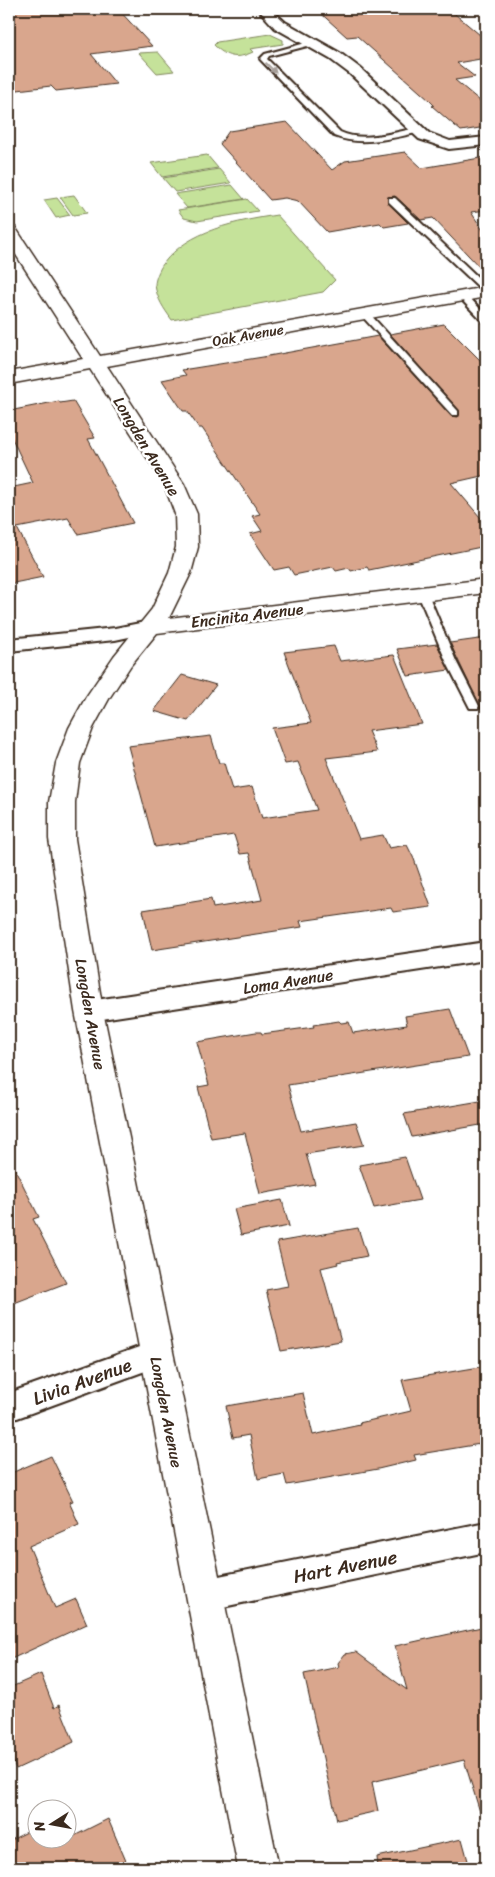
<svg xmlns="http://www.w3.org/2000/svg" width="495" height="1877" font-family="Sriracha,sans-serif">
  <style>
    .green { fill: #c5e29a; stroke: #80865c }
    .building { fill: #d9a68d; stroke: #3b2a1e }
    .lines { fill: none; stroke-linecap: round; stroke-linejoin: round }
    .lane-casing { stroke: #3b2a1e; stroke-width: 4 }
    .street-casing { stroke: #3b2a1e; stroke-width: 4 }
    .secondary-casing { stroke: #3b2a1e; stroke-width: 3 }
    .lane { fill: #fff; fill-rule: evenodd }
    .street { fill: #fff; fill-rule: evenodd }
    .secondary { fill: #fff; fill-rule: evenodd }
    .oneway { fill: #a79f9a }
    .labels { text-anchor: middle; stroke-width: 5; stroke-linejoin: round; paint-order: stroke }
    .far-street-label { font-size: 14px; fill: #3b2a1e; stroke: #fff }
    .street-label { font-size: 16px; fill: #3b2a1e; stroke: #fff }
    .near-street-label { font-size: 19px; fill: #3b2a1e; stroke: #fff }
  </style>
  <rect width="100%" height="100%" fill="#fff"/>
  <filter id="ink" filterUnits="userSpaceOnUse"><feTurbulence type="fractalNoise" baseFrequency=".02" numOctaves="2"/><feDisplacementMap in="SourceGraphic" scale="10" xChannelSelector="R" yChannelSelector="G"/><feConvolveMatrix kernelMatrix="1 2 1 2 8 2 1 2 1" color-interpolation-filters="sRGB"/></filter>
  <g filter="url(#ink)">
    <!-- green -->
    <g class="green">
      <path d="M270,34L283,40V44L250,49L253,52C236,60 226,57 214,45L217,42Z"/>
      <path d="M158,52L174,71L157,73L139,53Z"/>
      <path d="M207,155L218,168L162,177L151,163Z"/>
      <path d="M219,169L231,183L175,192L163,178Z"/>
      <path d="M232,185L244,199L187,208L175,194Z"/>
      <path d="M74,195L87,213L73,215L60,197Z"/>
      <path d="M57,198L70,215L56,218L44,200Z"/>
      <path d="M247,199L258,211L197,221L184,218L178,210Z"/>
      <path d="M277,215L335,280L323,292L172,320C164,309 157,299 155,285C155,279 159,270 163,264C188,230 238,221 277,215Z"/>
    </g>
    <!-- building -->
    <g class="building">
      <path d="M9,9H118L152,46L91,54L116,84L56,91L51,86L9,91Z"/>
      <path d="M316,9H449L486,40V58L457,63L475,77L455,80L486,106V127L461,131L432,106L434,105L429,100L357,36L347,37Z"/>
      <path d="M287,122L332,170L345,161L405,152L422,168L486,157V210L471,212L486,235V274L433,218L421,220L395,196L388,197V203L408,223L384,227L380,223L327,232L298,201L285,198L270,200L220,144L229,131Z"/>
      <path d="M444,324L486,366V475L451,483L486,524V546L369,570L367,567L351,571L349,568L336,571L333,567L294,575L289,567L274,570L250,534L262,531L252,516L260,514L202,428H199L187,411H183L162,380L186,375L182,370L263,357L378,336L451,416L458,417L459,410L390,334Z"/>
      <path d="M59,401L60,403L73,401L95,438L88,439L133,523L78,534L68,518L17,528L43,577L9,584V488L33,483L9,432V411Z"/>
      <path d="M486,638V719L450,643Z"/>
      <path d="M437,644L449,670L408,676L397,649Z"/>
      <path d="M334,646L340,661L394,655L422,724L368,731L377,752L326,758L359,839L383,835L389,848L407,845L414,859L431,907L393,912L391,908L300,921L302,927L152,950L143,910L211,899L213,908L262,900L249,853L240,854L234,835L155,847L128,746L211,736L219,763H224L232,790L252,787L262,818L317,810L298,762L285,764L272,728L311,723L284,652Z"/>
      <path d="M182,675L216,685L188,721L154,711Z"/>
      <path d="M450,1009L468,1057L288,1085L301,1131L356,1122L364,1145L306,1154L315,1184L260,1194L245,1133L211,1138L198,1087L209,1085L197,1042L256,1032H261L262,1034L314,1027L313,1025L339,1021L341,1023L349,1022L353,1033L407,1025L405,1016Z"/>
      <path d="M486,1100V1124L412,1137L404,1114Z"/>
      <path d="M9,1157L39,1217L33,1219L66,1283L9,1305Z"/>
      <path d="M405,1157L420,1200L374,1208L359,1165Z"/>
      <path d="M282,1200L289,1226L241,1235L234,1209Z"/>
      <path d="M358,1228L367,1256L337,1262L338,1264L321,1268L341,1341L281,1351L266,1290L288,1286L277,1242Z"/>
      <path d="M486,1366V1443L414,1455L416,1460L378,1469L287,1485L284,1474L258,1479L249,1435L233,1438L226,1406L303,1393L313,1435L360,1425L359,1423L411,1411L402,1380Z"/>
      <path d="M51,1456L73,1501L69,1502L79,1524L29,1546L55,1608L76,1599L87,1624L9,1660V1474Z"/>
      <path d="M486,1626V1811L480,1812L464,1760L372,1782L378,1811L337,1820L304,1674L339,1667L338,1663L345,1654L356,1652L407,1690L395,1646Z"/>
      <path d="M41,1674L54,1708L59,1705L74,1742L16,1769L14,1763L9,1766V1688Z"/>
      <path d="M108,1819L129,1868H9V1841L37,1827L38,1840H42L44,1845L56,1840L58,1844Z"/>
      <path d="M462,1839L470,1868H378L377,1857Z"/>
    </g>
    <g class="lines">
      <defs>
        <g id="lane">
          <path d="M313,41L316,43L315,44L269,56L267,59L340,132C364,143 393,132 418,128L422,130L421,132C393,138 361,147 334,136L260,59L265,54Z"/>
          <path d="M389,198H395L486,285V291H483L389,202Z"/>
          <path d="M460,294H466L486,315V322H483L460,298Z"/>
          <path d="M362,312H368L458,411V415H452L362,316Z"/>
          <path d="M423,591L428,594L456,661L479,706L478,708H470L446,661L418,594Z"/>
        </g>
        <g id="street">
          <path d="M258,9H271L285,22L340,53L360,68L429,133L450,141L486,137V145L449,149L419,139L350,74L330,59L275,28Z"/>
          <path d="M150,621L157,623L160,627L157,631L115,640L9,651V639L115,628Z"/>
          <path d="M486,942V960L89,1021L80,1018L76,1011L80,1004L89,1001Z"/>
          <path d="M156,1341L167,1345L171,1354L167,1363L9,1421V1393Z"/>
          <path d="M486,1522V1552L204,1611L192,1606L187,1595L192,1584L204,1579Z"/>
        </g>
        <path id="secondary" d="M9,226L15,227L100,356L486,287V297L107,366L184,484L197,514L198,547L191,573L169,618L486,579V593L157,633L131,665L110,697L93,728L80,763L75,802V839L103,1011L279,1868H238L75,1011L49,839V802L56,763L69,728L86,697L114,656L152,609L169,573L176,547L175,514L164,484L90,369L9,384V372L83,359L9,244Z"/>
      </defs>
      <!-- lane casing -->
      <use href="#lane" class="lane-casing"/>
      <!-- street casing -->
      <use href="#street" class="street-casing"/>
      <!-- secondary casing -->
      <use href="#secondary" class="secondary-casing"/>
      <!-- lane -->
      <use href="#lane" class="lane"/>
      <!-- street -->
      <use href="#street" class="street"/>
      <!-- secondary -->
      <use href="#secondary" class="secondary"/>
    </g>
    <!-- one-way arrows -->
    <defs><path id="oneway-solid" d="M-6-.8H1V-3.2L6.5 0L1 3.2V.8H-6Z" transform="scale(1.25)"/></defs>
    <use class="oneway" href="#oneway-solid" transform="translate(271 68) rotate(44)"/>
  </g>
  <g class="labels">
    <!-- far-street labels -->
    <g class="far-street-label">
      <text transform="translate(248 335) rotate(-10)" y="5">Oak Avenue</text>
    </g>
    <!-- street labels -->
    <g class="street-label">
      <text transform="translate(147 446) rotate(59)" y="6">Longden Avenue</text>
      <text transform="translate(247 615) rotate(-7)" y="6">Encinita Avenue</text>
      <text transform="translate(288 981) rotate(-9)" y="6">Loma Avenue</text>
      <text transform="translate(91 1014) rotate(80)" y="6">Longden Avenue</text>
      <text transform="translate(167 1412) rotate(79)" y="6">Longden Avenue</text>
    </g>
    <!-- near-street labels -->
    <g class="near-street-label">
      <text transform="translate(82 1381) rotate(-20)" y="7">Livia Avenue</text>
      <text transform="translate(345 1566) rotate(-11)" y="7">Hart Avenue</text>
    </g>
  </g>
  <!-- margin -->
  <rect width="495" height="1877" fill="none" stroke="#fff" stroke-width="30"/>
  <rect x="15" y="15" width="465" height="1847" fill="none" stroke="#3b2a1e" stroke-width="2" filter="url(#ink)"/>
  <!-- north arrow -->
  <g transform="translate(52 1824) rotate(259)"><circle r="24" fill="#ffffff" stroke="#b1aaa5"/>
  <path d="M0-4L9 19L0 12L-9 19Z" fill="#3b2a1e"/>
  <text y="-8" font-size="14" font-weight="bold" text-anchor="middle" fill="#3b2a1e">N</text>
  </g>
</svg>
